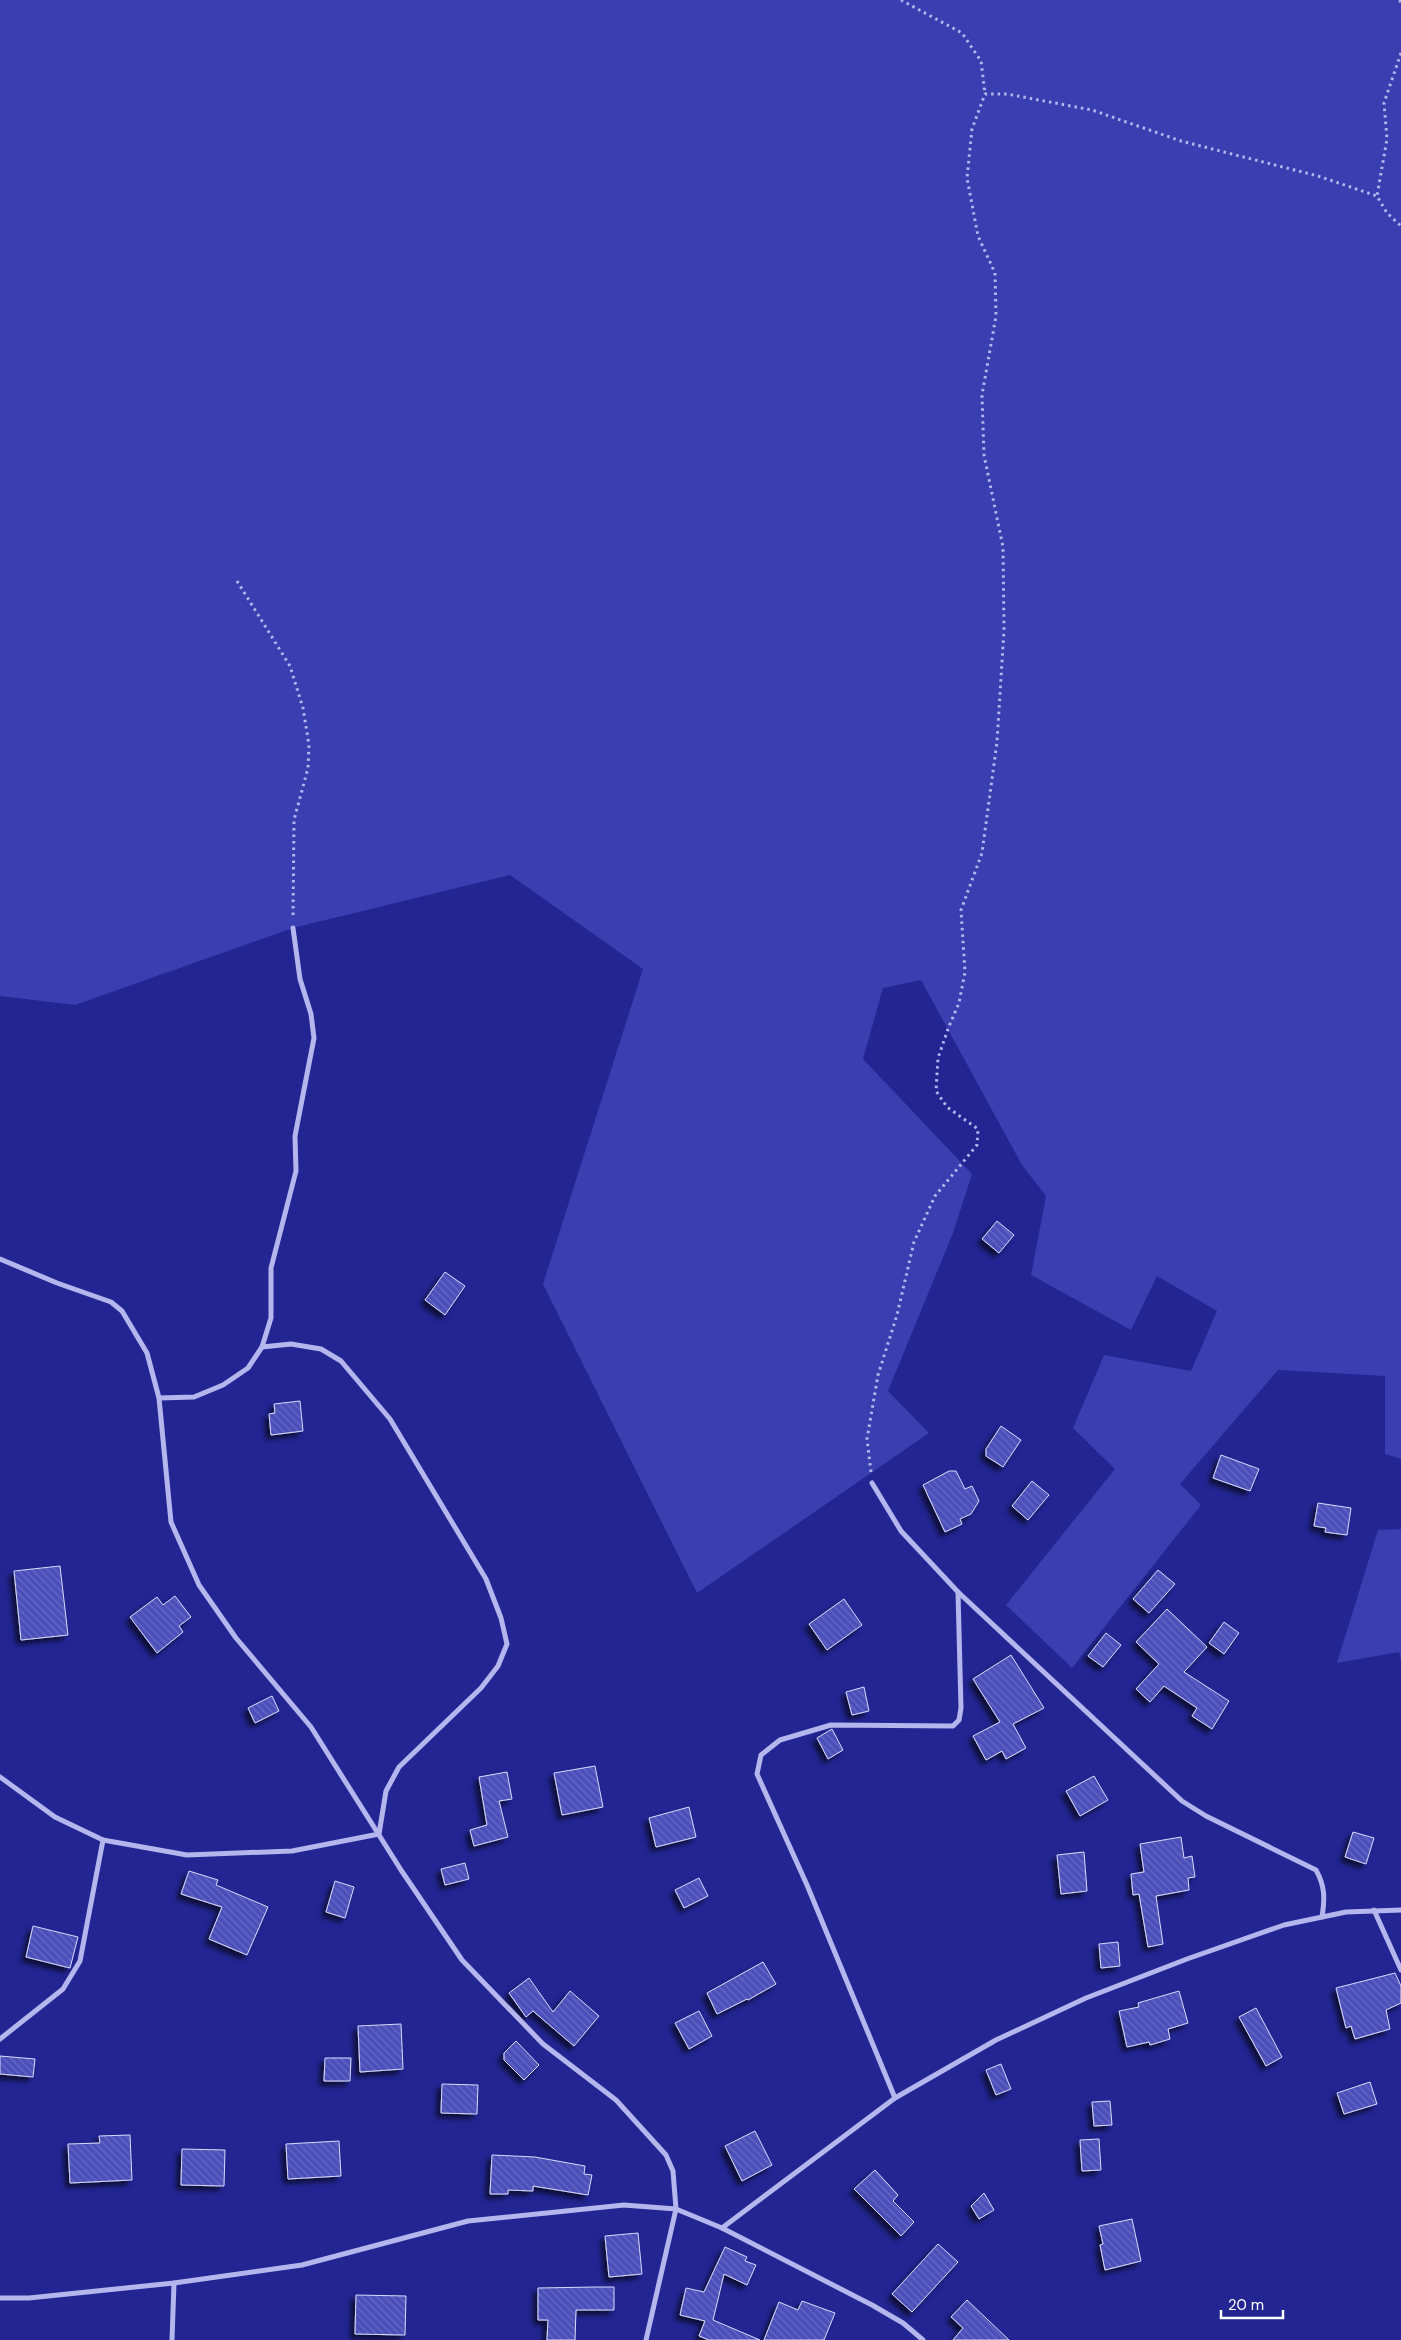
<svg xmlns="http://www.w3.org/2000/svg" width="1401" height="2340" font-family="'DM Sans',sans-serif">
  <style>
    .grass { fill: #393fb0 }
    .building { fill: url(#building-back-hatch); stroke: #d9dbf9; filter: url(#shadow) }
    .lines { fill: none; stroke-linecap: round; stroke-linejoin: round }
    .path { stroke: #b4b6ed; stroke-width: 3; stroke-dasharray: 2.5 4; stroke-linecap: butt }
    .minor { stroke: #b4b6ed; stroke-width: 5 }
  </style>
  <defs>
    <pattern id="building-back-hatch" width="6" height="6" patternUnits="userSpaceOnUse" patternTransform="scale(1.25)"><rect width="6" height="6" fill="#4b4fb9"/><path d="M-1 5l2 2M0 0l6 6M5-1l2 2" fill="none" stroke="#6669c4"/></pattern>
    <filter id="shadow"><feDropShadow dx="-4.5" dy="4.5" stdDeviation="2.5" flood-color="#0009"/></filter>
  </defs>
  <rect width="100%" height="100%" fill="#222592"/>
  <!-- grass -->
  <g class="grass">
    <path d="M0,0H1401V1459L1385,1454V1376L1278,1370L1180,1484L1201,1505L1072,1668L1006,1605L1115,1469L1073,1428L1104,1355L1191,1371L1217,1311L1157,1276L1131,1330L1031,1275L1046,1196L1022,1165L921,980L883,988L863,1059L972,1174L953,1233L888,1391L929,1433L697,1593L543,1284L643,969L510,875L293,928L75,1005L0,996Z"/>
    <path d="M1401,1529V1660L1399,1652L1337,1663L1378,1530Z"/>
  </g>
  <!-- building -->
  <g class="building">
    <path d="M997,1221L1014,1235L999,1253L982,1239Z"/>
    <path d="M445,1272L465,1286L445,1315L425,1300Z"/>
    <path d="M300,1401L303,1431L271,1435L269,1414L275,1413L274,1404Z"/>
    <path d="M1001,1426L1021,1440L1003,1467L986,1456V1449Z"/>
    <path d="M1221,1455L1259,1469L1250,1491L1213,1478Z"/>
    <path d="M949,1471H956L965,1489L972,1486L979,1501L971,1514L960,1519L962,1524L945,1532L923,1485Z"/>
    <path d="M1032,1481L1049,1495L1028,1520L1012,1506Z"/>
    <path d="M1318,1503L1351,1508L1347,1535L1325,1532L1326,1528L1314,1526Z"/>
    <path d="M60,1566L68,1635L21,1640L14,1571Z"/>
    <path d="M1158,1570L1175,1584L1149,1613L1133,1599Z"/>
    <path d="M175,1596L191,1617L179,1626L183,1632L157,1653L130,1617L157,1597L163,1605Z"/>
    <path d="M844,1599L862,1625L827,1650L809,1624Z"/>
    <path d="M1167,1609L1207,1647L1184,1672L1229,1701L1212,1729L1192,1716L1197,1708L1164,1686L1150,1702L1136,1689L1159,1664L1136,1642Z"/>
    <path d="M1224,1622L1239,1633L1224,1654L1209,1643Z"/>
    <path d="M1106,1633L1121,1645L1103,1667L1088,1656Z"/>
    <path d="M1011,1655L1044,1708L1013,1724L1026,1748L1006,1759L1002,1751L986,1760L973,1736L1000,1722L973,1679Z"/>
    <path d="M864,1687L869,1711L852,1715L846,1692Z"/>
    <path d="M272,1696L279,1711L255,1723L248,1708Z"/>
    <path d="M832,1729L843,1750L828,1759L817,1738Z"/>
    <path d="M595,1766L603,1807L562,1815L554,1773Z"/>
    <path d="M507,1772L512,1799L499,1801L508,1837L474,1846L470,1830L487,1825L479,1777Z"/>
    <path d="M1094,1776L1108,1800L1080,1816L1066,1791Z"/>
    <path d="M689,1807L696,1837L656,1847L649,1818Z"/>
    <path d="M1353,1832L1374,1838L1366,1864L1345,1857Z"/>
    <path d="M1181,1837L1184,1858L1192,1856L1195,1877L1188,1878L1189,1890L1156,1896L1163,1944L1148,1947L1139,1894L1133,1895L1131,1874L1144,1872L1140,1844Z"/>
    <path d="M1084,1852L1087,1891L1061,1894L1057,1855Z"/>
    <path d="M465,1863L469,1879L445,1885L441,1869Z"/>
    <path d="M189,1871L218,1880L216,1885L268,1907L247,1955L209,1939L222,1907L181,1894Z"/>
    <path d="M699,1878L708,1896L684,1908L675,1890Z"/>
    <path d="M335,1881L354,1887L345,1918L326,1912Z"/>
    <path d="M33,1926L78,1937L70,1968L26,1957Z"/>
    <path d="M1118,1942L1120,1966L1101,1968L1099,1944Z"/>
    <path d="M763,1962L776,1984L748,2000L747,1999L717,2014L707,1993Z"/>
    <path d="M1395,1973L1401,1986V2003L1386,2010L1390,2029L1355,2039L1351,2026L1346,2028L1336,1988Z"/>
    <path d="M529,1978L553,2012L570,1991L599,2016L574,2046L533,2011L526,2017L509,1993Z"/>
    <path d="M1179,1991L1188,2023L1168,2029L1170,2039L1150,2045L1149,2042L1127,2047L1119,2011L1139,2007L1138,2003Z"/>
    <path d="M1256,2008L1282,2057L1266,2066L1239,2017Z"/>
    <path d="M699,2011L712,2036L689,2049L675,2023Z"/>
    <path d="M401,2024L403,2069L360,2072L358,2026Z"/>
    <path d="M516,2041L539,2065L524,2080L504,2060V2053Z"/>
    <path d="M0,2056L35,2059L33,2077L0,2074Z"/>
    <path d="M325,2058H351L350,2081H324Z"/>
    <path d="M1001,2064L1011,2089L996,2095L986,2070Z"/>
    <path d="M1370,2082L1377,2104L1344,2114L1337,2093Z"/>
    <path d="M442,2084L478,2085L477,2114L441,2113Z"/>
    <path d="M1110,2101L1112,2125L1094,2126L1092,2102Z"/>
    <path d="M755,2131L772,2165L742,2181L725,2146Z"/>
    <path d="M130,2135L132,2180L70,2183L68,2144L100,2143L99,2136Z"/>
    <path d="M1099,2139L1101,2170L1082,2171L1080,2140Z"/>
    <path d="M339,2141L341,2176L288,2179L286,2144Z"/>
    <path d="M182,2149L225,2150L224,2186L181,2185Z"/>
    <path d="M492,2155L535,2157L585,2166L584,2174L592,2175L588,2195L533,2186V2191L508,2190V2194H490Z"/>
    <path d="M875,2170L898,2195L893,2201L914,2222L901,2236L854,2189Z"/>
    <path d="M984,2193L994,2210L979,2219L971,2206Z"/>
    <path d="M1132,2219L1141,2261L1105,2270L1100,2245L1103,2244L1099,2226Z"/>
    <path d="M638,2233L642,2274L609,2277L605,2236Z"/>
    <path d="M938,2244L958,2262L912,2312L892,2294Z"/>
    <path d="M725,2247L747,2257L745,2261L756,2265L747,2285L724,2274L713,2320L760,2340H709L699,2336L705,2321L680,2315L686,2288L704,2292Z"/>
    <path d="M595,2287H614V2310H576L575,2340H547L548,2320H538V2288Z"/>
    <path d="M356,2295L406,2296L405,2335L355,2334Z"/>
    <path d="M967,2300L1009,2340H953L963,2328L951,2317Z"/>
    <path d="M802,2301L835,2313L824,2340H764L779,2302L798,2310Z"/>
  </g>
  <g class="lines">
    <!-- path -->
    <g class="path">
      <path d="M901,0L962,33L981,61L985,94"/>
      <path d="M1400,0L1401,5"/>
      <path d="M1401,53L1384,103L1387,139L1377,196L1387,213L1401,226"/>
      <path d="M237,581L290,666L303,708L309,745L308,768L294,820L293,917"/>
      <path d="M871,1472L867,1439L878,1375L897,1315L914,1242L935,1196L977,1145L978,1129L947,1107L936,1091L938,1058L948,1029L959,1003L965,972L961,910L982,853L997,742L1004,630L1003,547L984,455L982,395L996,316L995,273L978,236L967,178L972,129L985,94H1007L1092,110L1181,141L1318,176L1377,196"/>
    </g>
    <!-- minor -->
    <g class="minor">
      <path d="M0,1259L57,1283L111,1302L122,1311L147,1353L159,1398L171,1522L199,1585L236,1638L311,1727L401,1870L462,1960L543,2044L616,2100L666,2155L673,2171L676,2209L646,2340"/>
      <path d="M159,1398L194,1397L223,1385L248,1368L262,1347L271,1318V1268L296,1171L295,1136L314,1038L311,1014L300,979L293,928"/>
      <path d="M872,1483L901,1531L958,1592L1182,1801L1206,1816L1316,1870C1325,1886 1325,1898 1322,1917"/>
      <path d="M0,1777L55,1817L103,1840L187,1855L292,1851L379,1834L386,1791L399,1767L481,1688L498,1666L507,1644L501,1618L486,1579L390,1419L341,1361L321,1349L291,1344L262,1347"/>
      <path d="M1374,1910L1401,1970"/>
      <path d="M0,2039L63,1989L80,1961L103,1840"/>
      <path d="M895,2098L807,1885L757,1774L761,1755L780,1740L831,1725L953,1726L959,1720L961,1708L958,1592"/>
      <path d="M722,2228L895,2098L996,2040L1086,1998L1187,1959L1284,1925L1346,1912L1401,1910"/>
      <path d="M0,2298H29L174,2283L302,2265L468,2221L624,2205L676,2209L722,2228L872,2305L903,2323L923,2340"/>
      <path d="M172,2340L174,2283"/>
    </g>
  </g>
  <!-- scale -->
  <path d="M1221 2310v8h62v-8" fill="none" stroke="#ffffff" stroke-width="2.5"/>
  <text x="1228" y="2310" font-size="15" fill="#ffffff" stroke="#222592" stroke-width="4" paint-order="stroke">20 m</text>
</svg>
